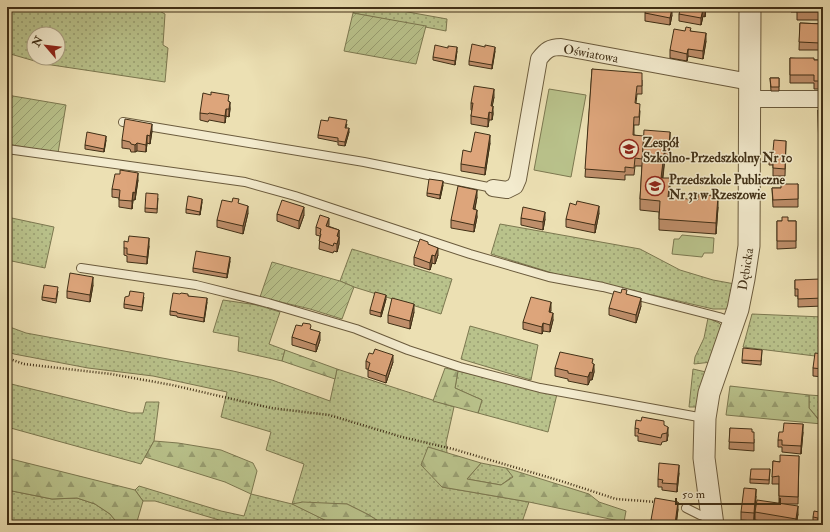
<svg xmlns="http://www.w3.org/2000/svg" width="830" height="532" font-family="'IM FELL Double Pica',serif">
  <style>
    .grass { fill: url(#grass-dots); stroke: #7c7850; fill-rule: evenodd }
    .forest { fill: url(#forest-firs); stroke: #7c7850 }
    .park { fill: #b9c28b; stroke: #7c7850 }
    .garden { fill: url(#garden-furrows); stroke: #7c7850 }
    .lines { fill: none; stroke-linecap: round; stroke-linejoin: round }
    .service-casing { stroke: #6b5b3d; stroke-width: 10 }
    .minor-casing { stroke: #6b5b3d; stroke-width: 18 }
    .tertiary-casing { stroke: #6b5b3d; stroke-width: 23 }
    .path { stroke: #402f16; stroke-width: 2.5; stroke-dasharray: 1 2; stroke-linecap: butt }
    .service { stroke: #f3ebce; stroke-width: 8 }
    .minor { stroke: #f3ebce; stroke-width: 16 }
    .tertiary { stroke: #f3ebce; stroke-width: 21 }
    .wall { fill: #be8e6a; stroke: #402f16 }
    .shaded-wall { fill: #9b7456; stroke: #402f16 }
    .building { fill: #dda57b; stroke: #402f16 }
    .labels { text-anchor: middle; stroke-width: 3; stroke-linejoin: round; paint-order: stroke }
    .street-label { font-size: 13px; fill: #402f16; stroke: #f3ebce }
    .poi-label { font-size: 13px; font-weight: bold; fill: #402f16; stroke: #f3ebce; text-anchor: start }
  </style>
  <defs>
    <pattern id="grass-dots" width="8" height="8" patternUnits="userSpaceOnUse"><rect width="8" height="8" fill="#b9c28b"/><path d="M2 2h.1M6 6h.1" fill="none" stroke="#989e71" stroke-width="1.8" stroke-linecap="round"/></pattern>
    <pattern id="forest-firs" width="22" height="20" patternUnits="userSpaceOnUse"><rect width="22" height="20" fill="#b9c28b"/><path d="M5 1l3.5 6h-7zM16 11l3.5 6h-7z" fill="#989e71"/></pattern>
    <pattern id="garden-furrows" width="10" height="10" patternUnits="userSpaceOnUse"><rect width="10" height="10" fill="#b9c28b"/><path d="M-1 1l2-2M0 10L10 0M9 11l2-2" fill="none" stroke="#989e71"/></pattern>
  </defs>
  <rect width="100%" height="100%" fill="#ece0b3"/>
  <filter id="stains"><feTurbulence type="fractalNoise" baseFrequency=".005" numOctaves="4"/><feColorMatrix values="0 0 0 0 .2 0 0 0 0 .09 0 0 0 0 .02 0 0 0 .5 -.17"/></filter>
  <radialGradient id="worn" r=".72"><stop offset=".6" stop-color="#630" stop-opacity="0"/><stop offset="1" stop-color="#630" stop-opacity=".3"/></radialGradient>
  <!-- grass -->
  <g class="grass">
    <path d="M7,7H152L165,14L163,45L168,48L165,82L45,64L7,53ZM34,34H58V58H34Z"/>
    <path d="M355,7H380L447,19L446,31L353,13Z"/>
    <path d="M7,217L54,227L45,268L7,260Z"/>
    <path d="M500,224L640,249L680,270L713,280L735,284L727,309H713L605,284L562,276L491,254Z"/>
    <path d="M352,249L452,279L441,314L354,287L340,281Z"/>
    <path d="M223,300L257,305L280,312L269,344L285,350L282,361L238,351L239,337L213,332Z"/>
    <path d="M752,314L823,317V357L743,347Z"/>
    <path d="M708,318L719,323L723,327L712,362L694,364L695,357L704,338Z"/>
    <path d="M7,326L26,333L233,371L272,380L330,401L337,369L454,407L446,443L447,453L428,447L426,455L442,487L529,502L521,525H384L369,515L347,504H293L335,525H236L155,501H143L135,490L139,486L221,511L244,516L251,494L292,504L304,464L266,450L271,432L221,417L227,392L153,376L88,368L14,354L7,351Z"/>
    <path d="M470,326L538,345L531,380L461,359Z"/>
    <path d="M693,369L706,372L698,407H689Z"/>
    <path d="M458,371L557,394L548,432L478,413L482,400L455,388Z"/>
    <path d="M7,383L131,413H143L146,402H159L154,441L141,464L7,427Z"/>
    <path d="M809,395L823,396V424L809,408Z"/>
    <path d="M481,463L506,468L513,476L501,485L467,479Z"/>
    <path d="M7,490L52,499L77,498L95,504L110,514L119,525H7Z"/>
  </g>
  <!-- forest -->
  <g class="forest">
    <path d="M285,350L337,369L335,379L282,361Z"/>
    <path d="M445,368L458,371L455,388L482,400L478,413L433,401Z"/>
    <path d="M730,386L809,395V408L822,424L726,415Z"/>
    <path d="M154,441L178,443L221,450L253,463L257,471L251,494L225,482L145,457Z"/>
    <path d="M428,447L481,463L467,479L501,485L513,477L506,468L589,494L599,502L626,511L624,522L529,502L442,487L421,465Z"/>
    <path d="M7,458L135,490L143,501L136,525H119L110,514L95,504L77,498L52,499L7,490Z"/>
    <path d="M303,502L347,504L369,515L384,525H335L292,504Z"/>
  </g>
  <!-- park -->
  <g class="park">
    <path d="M549,89L586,95L571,177L534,170Z"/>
    <path d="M682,235L714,238L713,253H704L702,257L672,254L674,239H679Z"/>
  </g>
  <!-- garden -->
  <g class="garden">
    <path d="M353,13L426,26L416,64L344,51Z"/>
    <path d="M7,95L66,105L58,153L7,144Z"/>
    <path d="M272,262L340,281L354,287L342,319L310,309L260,297Z"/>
  </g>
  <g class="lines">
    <defs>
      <g id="service">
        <path d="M123,122L364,162L493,188"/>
        <path d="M7,149L245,182L295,196L470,254L549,277L603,287L719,317L733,322"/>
        <path d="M81,268L196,285L268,303L356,329L408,350L460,367L540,388L704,418"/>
        <path d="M686,508L700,515L711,517"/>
      </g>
      <g id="minor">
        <path d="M750,99H823"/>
        <path d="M493,188L507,190L515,186L518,179L539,59C546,50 550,47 561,47L750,82"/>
      </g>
      <path id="tertiary" d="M713,525L704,458L705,418L709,393L738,309L744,279L749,246L750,7"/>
    </defs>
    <!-- service casing -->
    <use href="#service" class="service-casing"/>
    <!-- minor casing -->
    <use href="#minor" class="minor-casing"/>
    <!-- tertiary casing -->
    <use href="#tertiary" class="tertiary-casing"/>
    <!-- path -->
    <path class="path" d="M7,358L24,364L111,374L172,385L271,408L329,415L402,437L453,449L561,481L616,499L657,502"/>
    <!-- service -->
    <use href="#service" class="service"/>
    <!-- minor -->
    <use href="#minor" class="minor"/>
    <!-- tertiary -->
    <use href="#tertiary" class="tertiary"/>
  </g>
  <!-- wall -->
  <g class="wall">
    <path d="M706,7L705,17L703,16L701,25L679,21V14Z"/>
    <path d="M791,7H820V20H797V12H791Z"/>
    <path d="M645,13L672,15L670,25L645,21Z"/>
    <path d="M800,23L823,24V42H820V50H799Z"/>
    <path d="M685,31H691L706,41L703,59L688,56L687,61L670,58V50Z"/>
    <path d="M457,51L455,65L433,60V57Z"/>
    <path d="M495,51L492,69L469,65V61Z"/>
    <path d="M790,58L814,60H823V89H814V83H790Z"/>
    <path d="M592,69L642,80V94H637L636,103L640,111L639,125H634V135L670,143L669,157H665L663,178L670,190L669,197L718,207L716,234L659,230V212L640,210V199L642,166H635L634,175H625V180L585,177Z"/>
    <path d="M770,78H779V91H771Z"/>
    <path d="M494,97L492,106L493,114L492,120H489L488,127L471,124V116L472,111L471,110V103Z"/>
    <path d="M229,101L230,109L229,117L226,116L225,123L209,120L208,122L200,120V113Z"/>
    <path d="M818,110H823V160H819Z"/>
    <path d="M347,124L346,128L349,132L345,146L338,145V142L318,138V135Z"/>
    <path d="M152,131L150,144L147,143L146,152L137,151L135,152H131L130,149L122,148V140Z"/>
    <path d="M106,140L104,152L85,149V145Z"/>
    <path d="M786,141L785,176H773V165H769V158L773,151Z"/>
    <path d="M490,143L485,175L461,171V164L471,152Z"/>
    <path d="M138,180L135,200H133L132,209L119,207V198L112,197V189Z"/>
    <path d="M798,184V207H773L772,188H781Z"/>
    <path d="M443,185L440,199L427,196V193Z"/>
    <path d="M477,197L475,209L477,217L474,232L451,228V220Z"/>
    <path d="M158,198L157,213L145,212V208Z"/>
    <path d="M202,202L200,215L186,213V209Z"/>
    <path d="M239,204L248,213L243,234L217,227V220Z"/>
    <path d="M599,213L595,233L566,227V219Z"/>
    <path d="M277,214L304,215L299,229L277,221Z"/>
    <path d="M521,218L545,219L543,230L521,225Z"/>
    <path d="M777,221H796V248L777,249Z"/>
    <path d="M329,225L328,226L339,230V244L337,252L334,251L333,253L319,249L320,236L316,235V227Z"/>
    <path d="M128,242L149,246L147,264L127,262V256L124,255V248Z"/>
    <path d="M428,244L438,255L435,264L432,263L430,270L414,265V257Z"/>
    <path d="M230,261L227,278L193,272V268Z"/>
    <path d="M795,280L820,287H823V306L798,307V296H795Z"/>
    <path d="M93,285L90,302L67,298V291Z"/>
    <path d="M58,291L56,303L42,300V297Z"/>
    <path d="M627,294L641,306L636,323L609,315V308Z"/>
    <path d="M188,296L207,302L204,322L177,317V316L170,315V311Z"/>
    <path d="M144,297L142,311L124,308V304Z"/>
    <path d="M386,299L381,317L370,314V310Z"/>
    <path d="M551,310L550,312L553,320L550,332L543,331L542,334L523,329V322Z"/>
    <path d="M414,312L410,329L388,323V315Z"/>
    <path d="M311,330L320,340L316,352L292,345V337Z"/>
    <path d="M762,350L761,365L742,363V360Z"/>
    <path d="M823,354V377L813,376V368Z"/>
    <path d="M366,361L393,362L386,383L368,377V369H366Z"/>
    <path d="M593,364L594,372L592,380H590L588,385L568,381V379L555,376V368Z"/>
    <path d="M664,425L668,435L667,441L662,442L661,445L638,441V436H635V428Z"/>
    <path d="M730,428L754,439V451L729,449Z"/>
    <path d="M803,432L801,454L782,452V447H778V440Z"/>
    <path d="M799,456L798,504H782L798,514L796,525H787L755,520V512L779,503V484H772L773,461L780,462Z"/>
    <path d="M770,469L769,484L750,483V479Z"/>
    <path d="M679,473L677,492L662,490V487H658V479Z"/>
    <path d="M756,496L754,521L741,520V512Z"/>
    <path d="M678,509L676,525H651V520Z"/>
    <path d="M819,512L823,525H813V517Z"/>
  </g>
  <!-- shaded-wall -->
  <g class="shaded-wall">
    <path d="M705,7H706L705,17Z"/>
    <path d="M672,8V15L670,25V18Z"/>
    <path d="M703,9V16L701,25V18Z"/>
    <path d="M706,33V41L703,59V51Z"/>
    <path d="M457,47V51L455,65V61Z"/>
    <path d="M495,47V51L492,69V65Z"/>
    <path d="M688,49V56L687,61V54Z"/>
    <path d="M494,89V97L491,113V106Z"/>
    <path d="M230,102V109L229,117V109Z"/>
    <path d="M493,106V114L492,120V113Z"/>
    <path d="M226,109V116L225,123V116Z"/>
    <path d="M489,112V120L488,127V119Z"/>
    <path d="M152,124V131L150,144V136Z"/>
    <path d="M349,128V132L345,146V142Z"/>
    <path d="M670,132V143L669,157V146Z"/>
    <path d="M147,135V143L146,152V145Z"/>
    <path d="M490,135V143L485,175V168Z"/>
    <path d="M106,136V140L104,152V149Z"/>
    <path d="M137,143V151L135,152V145Z"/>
    <path d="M665,146V157L661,189V178Z"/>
    <path d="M138,173V180L135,200V193Z"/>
    <path d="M670,178V190L668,208V197Z"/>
    <path d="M443,181V185L440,199V195Z"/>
    <path d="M477,190V197L473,217V209Z"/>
    <path d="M133,192V200L132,209V201Z"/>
    <path d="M718,196V207L716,234V223Z"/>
    <path d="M202,199V202L200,215V212Z"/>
    <path d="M248,206V213L243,234V226Z"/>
    <path d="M599,206V213L595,233V225Z"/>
    <path d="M304,207V215L299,229V221Z"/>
    <path d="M477,210V217L474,232V225Z"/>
    <path d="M545,212V219L543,230V222Z"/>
    <path d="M329,218V225L326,233V226Z"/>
    <path d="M339,230V237L337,236Z"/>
    <path d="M339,237V244L337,252V244Z"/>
    <path d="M149,238V246L147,264V257Z"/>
    <path d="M438,248V255L435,264V256Z"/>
    <path d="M432,255V263L430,270V263Z"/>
    <path d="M230,257V261L227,278V274Z"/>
    <path d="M93,277V285L90,302V295Z"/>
    <path d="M386,295V299L381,317V313Z"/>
    <path d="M207,298V302L204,322V318Z"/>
    <path d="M641,298V306L636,323V315Z"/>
    <path d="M551,302V310L549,319V312Z"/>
    <path d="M414,304V312L410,329V321Z"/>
    <path d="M553,313V320L550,332V325Z"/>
    <path d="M543,323V331L542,334V327Z"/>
    <path d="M320,332V340L316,352V345Z"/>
    <path d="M393,355V362L386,383V376Z"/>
    <path d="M594,364V372L592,380V373Z"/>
    <path d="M590,372V380L588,385V377Z"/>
    <path d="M803,424V432L801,454V446Z"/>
    <path d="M668,427V435L667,441V433Z"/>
    <path d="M679,465V473L677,492V484Z"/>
    <path d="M756,489V496L754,521V513Z"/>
    <path d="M678,502V509L676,525H675Z"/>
    <path d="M798,506V514L796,525V519Z"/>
  </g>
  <!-- building -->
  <g class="building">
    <path d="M646,7L672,8L670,18L645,13Z"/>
    <path d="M681,7H705V9H703L701,18L679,14Z"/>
    <rect x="797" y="7" width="23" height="5"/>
    <path d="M800,23L823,24V34H820V43L799,42Z"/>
    <path d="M686,27L691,28L690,31L706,33L703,51L688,49L687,54L670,50L674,29L685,31Z"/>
    <path d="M472,44L485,47V45L495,47L492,65L469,61Z"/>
    <path d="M435,45L448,48V46L457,47L455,61L433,57Z"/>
    <path d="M790,58H814V60H823V81H814V75H790Z"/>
    <path d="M592,69L642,73V86H637L635,103L640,104L639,117H634L633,135L644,136L642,159L635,158L634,168L625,167V172L585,169Z"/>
    <path d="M770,78H779V87H771Z"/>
    <path d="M474,86L494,89L491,106H493L492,113L489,112L488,119L471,116L473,103H471Z"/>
    <path d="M211,92L229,95L228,101L230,102L229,109H226L225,116L209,113L208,114L200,113L203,93L211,95Z"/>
    <path d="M818,110H823V156H819Z"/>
    <path d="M329,117L347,120L345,128H349L345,142L338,141V138L318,135L321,120L328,121Z"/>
    <path d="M125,119L152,124L150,136L147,135L146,145L137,143L135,145L131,144L130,142L122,140Z"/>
    <path d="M644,130L670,132L669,146H665L661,178H670L668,197L698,200V194L718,196L716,223L659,219L660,201L640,199Z"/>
    <path d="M87,132L106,136L104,149L85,145Z"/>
    <path d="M475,132L490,135L485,168L461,164L463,150L471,152Z"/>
    <path d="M774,140L786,141L785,169L773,168V158H769L770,151H773Z"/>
    <path d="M120,170L138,173L135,193L133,192L132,201L119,200L120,190L112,189L115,174H120Z"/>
    <path d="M429,179L443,181L440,195L427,193Z"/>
    <path d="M781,184H798V199L773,200L772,188H781Z"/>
    <path d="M458,186L477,190L473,209L477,210L474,225L451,220Z"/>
    <path d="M146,193L158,194L157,209L145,208Z"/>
    <path d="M188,196L202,199L200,212L186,209Z"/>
    <path d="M233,198L239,199L238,203L248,206L243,226L217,220L222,200L232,202Z"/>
    <path d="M282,200L304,207L299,221L277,214Z"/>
    <path d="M577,201L599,206L595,225L566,219L570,203L576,205Z"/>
    <path d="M523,207L545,212L543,222L521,218Z"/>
    <path d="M320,215L329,218L326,226L339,230L337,236L339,237L337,244L334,243L333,246L319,241L321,234H320L321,229L316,227Z"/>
    <path d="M782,217H788V221H796V241H777V221H782Z"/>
    <path d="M129,236L149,238L147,257L127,254V248H124V241L128,242Z"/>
    <path d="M420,239L428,242V244L438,248L435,256L432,255L430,263L414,257Z"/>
    <path d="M196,251L230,257L227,274L193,268Z"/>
    <path d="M70,273L93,277L90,295L67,291Z"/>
    <path d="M820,279V287H823V298L798,299V289H795V280Z"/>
    <path d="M44,285L58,287L56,299L42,297Z"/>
    <path d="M622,289L627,290L626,294L641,298L636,315L609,308L614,291L621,293Z"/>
    <path d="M130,291L144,293L142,307L124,304L125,297L129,296Z"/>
    <path d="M375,292L386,295L381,313L370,310Z"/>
    <path d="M173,293L180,294L181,293L188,294V296L207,298L204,318L177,313V312L170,311Z"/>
    <path d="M531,297L551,302L549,312L553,313L550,325L543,323L542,327L523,322Z"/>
    <path d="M392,298L414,304L410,321L388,315Z"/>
    <path d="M303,323L310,324L311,326L310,329L320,332L316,345L292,337L296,325L302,326Z"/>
    <path d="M743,348L762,350L761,361L742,360Z"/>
    <path d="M375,349L393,355L386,376L368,370L370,363L366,361L369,353L373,354Z"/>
    <path d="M560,352L593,359L592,363L594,364L592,373L590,372L588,377L568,373V371L555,368Z"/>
    <path d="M815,353L823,354V369L813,368Z"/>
    <path d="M642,417L664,421V425L668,427L667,433L662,434L661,438L638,433L639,429L635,428L636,420L641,421Z"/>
    <path d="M784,423L803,424L801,446L782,445V440H778L779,432H783Z"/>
    <path d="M730,428L752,429V432H754V443L729,442Z"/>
    <path d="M780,455L799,456L798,497L779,496V476L772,477L773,461L780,462Z"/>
    <path d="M659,463L679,465L677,484L662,483L663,480L658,479Z"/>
    <path d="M751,469H770L769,480L750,479Z"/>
    <path d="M744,488L756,489L754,513L741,512Z"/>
    <path d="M655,498L678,502L675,524L651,520Z"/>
    <path d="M757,500L798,506L796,519L755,512Z"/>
    <path d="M820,505H823V525L817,524L818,518L813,517L814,511L819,512Z"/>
    <path d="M747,522L760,525H746Z"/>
  </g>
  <!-- icons -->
  <defs>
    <symbol id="school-ring" viewBox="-11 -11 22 22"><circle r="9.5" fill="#f3ebce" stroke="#8f2418" stroke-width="1.5"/><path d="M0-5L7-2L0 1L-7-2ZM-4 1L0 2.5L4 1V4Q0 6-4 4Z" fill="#8f2418"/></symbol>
  </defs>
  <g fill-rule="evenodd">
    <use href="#school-ring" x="618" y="138" width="22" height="22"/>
    <use href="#school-ring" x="644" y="175" width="22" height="22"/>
  </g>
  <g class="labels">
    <!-- street labels -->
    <g class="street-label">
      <text transform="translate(591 53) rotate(10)" y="5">Oświatowa</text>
      <text transform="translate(745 269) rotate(-81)" y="5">Dębicka</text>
    </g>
    <!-- poi labels -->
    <g class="poi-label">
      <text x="643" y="147">Zespół<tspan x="643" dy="15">Szkolno-Przedszkolny Nr 10</tspan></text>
      <text x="669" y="184">Przedszkole Publiczne<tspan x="669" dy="15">Nr 31 w Rzeszowie</tspan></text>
    </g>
  </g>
  <!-- margin -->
  <rect width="830" height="532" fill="none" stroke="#ece0b3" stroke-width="24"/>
  <rect x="8" y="8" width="814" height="516" fill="none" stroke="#402f16" stroke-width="2"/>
  <rect x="12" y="12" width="806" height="508" fill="none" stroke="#402f16"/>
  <!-- north arrow -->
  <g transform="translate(46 46) rotate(298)"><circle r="19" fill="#f3ebce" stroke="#aba084"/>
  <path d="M0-3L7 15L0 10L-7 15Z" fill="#8f2418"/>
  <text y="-6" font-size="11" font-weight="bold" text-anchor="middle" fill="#402f16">N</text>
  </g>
  <!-- scale -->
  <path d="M676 498v6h104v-6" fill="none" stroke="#402f16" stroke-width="2"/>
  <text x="682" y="498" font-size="12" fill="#402f16" stroke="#f3ebce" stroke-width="3" paint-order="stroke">50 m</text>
  <rect width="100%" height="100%" filter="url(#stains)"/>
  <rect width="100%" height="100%" fill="url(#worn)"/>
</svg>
